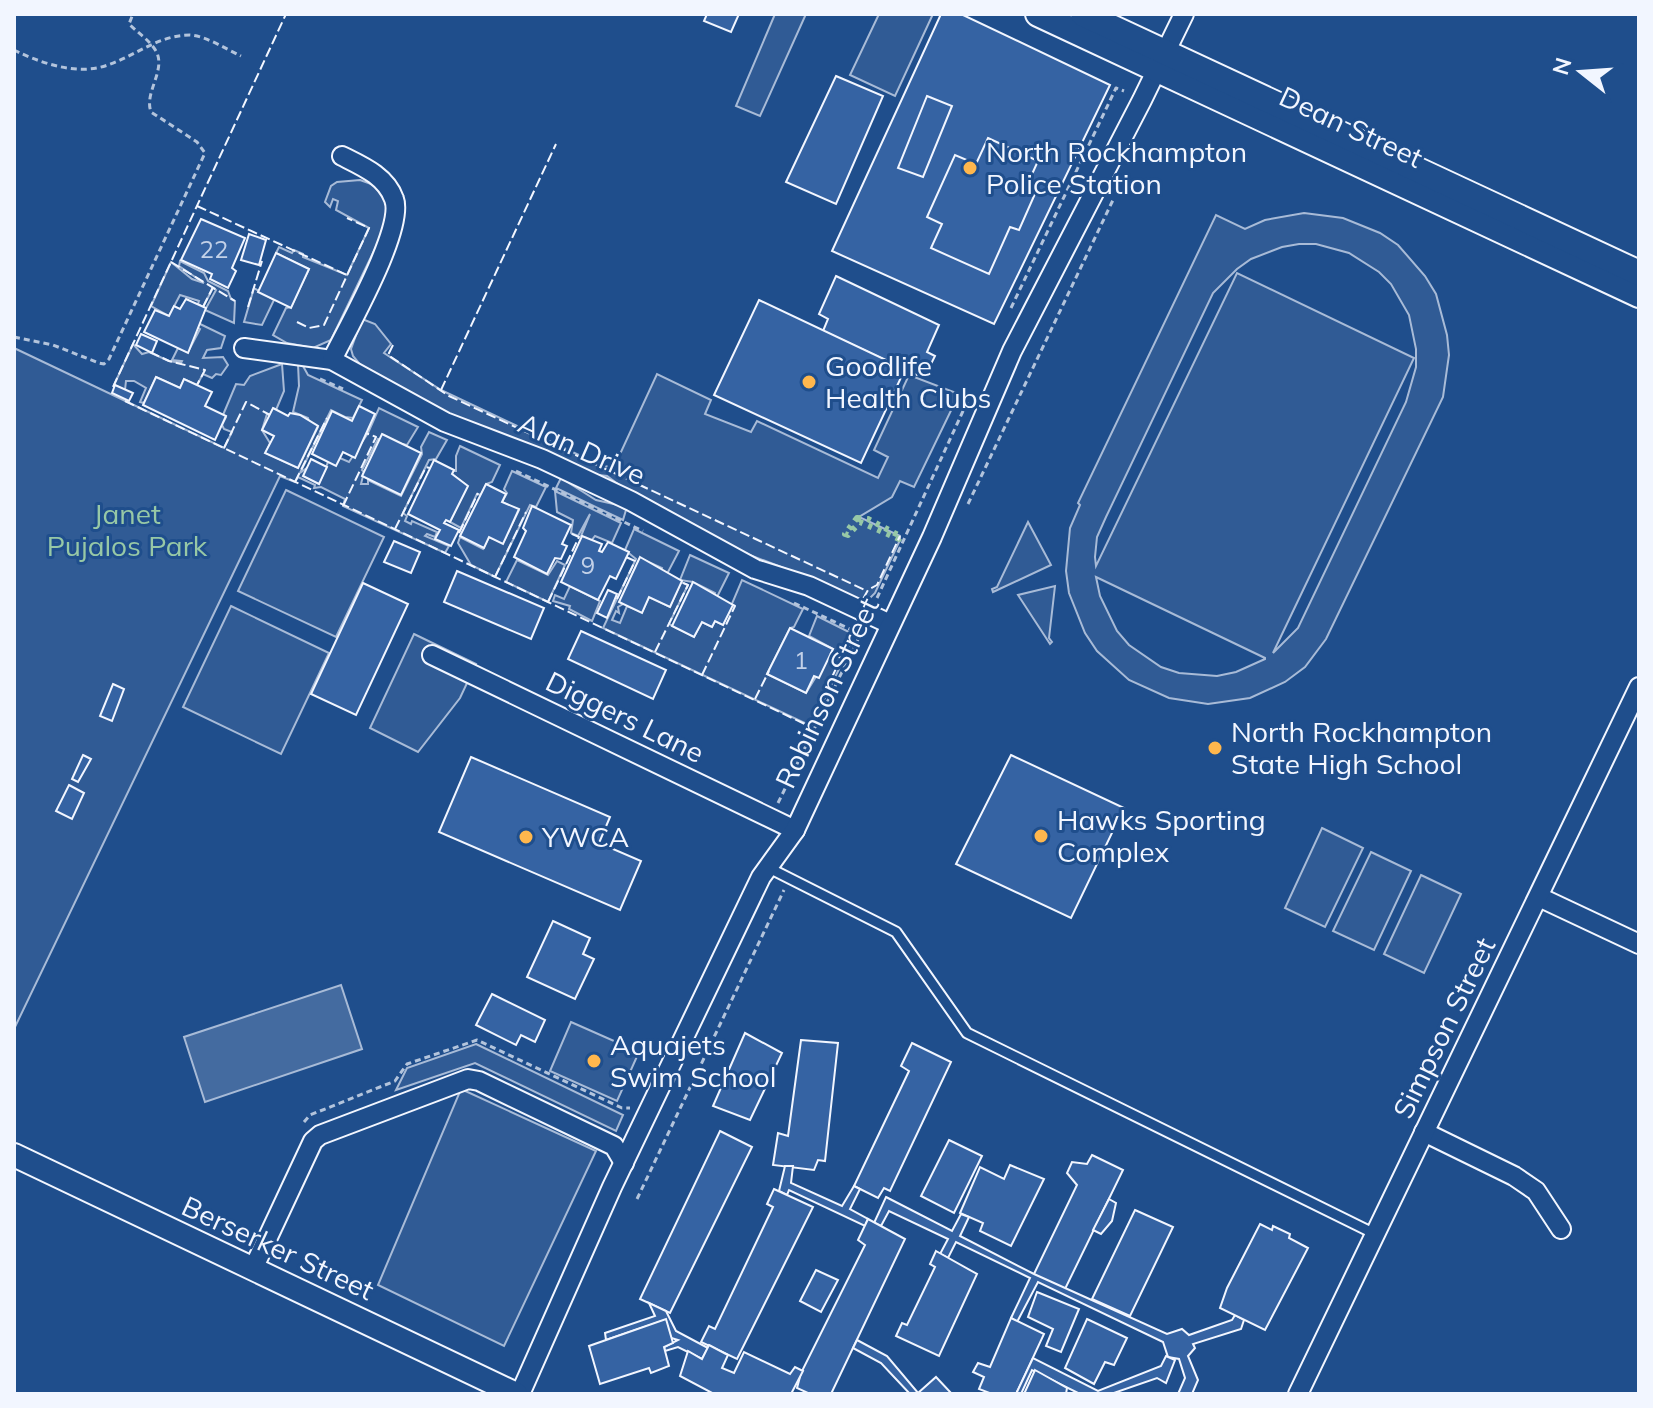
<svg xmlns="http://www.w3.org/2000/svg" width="1653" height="1408" font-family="Mulish,sans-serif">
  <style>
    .built { fill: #305b95; stroke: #a8bbd7; stroke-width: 2; fill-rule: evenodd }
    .water { fill: #446ba0; stroke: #a8bbd7; stroke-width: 2 }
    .building { fill: #3563a3; stroke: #f2f6ff; stroke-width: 2 }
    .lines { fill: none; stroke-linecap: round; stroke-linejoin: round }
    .service-casing { stroke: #f2f6ff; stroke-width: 13 }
    .minor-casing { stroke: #f2f6ff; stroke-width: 22 }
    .tertiary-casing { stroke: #f2f6ff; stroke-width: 26 }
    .secondary-casing { stroke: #f2f6ff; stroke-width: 28 }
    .path { stroke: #b3c4dc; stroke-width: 3; stroke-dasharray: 6 4; stroke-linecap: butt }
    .service { stroke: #1f4e8c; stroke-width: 9 }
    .minor { stroke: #1f4e8c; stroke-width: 18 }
    .tertiary { stroke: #1f4e8c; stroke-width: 22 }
    .secondary { stroke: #1f4e8c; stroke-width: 24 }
    .hedge { stroke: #97c8a6; stroke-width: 6; stroke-dasharray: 4 6; stroke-linecap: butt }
    .fence { stroke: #f2f6ff; stroke-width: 2; stroke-dasharray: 10 4; stroke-linecap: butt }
    .poi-dot { fill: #ffb74d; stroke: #1f4e8c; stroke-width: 3 }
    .labels { text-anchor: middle; stroke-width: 6; stroke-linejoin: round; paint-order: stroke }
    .number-label { font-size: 24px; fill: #c3d1e8 }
    .street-label { font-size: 28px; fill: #f2f6ff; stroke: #1f4e8c }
    .poi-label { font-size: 28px; fill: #f2f6ff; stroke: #1f4e8c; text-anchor: start }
    .park-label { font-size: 28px; fill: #97c8a6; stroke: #1f4e8c }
  </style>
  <rect width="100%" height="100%" fill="#1f4e8c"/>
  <!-- built -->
  <g class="built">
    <path d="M775,14H806L760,116L736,106Z"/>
    <path d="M879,14H933L895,96L850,75Z"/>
    <path d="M360,180L374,185L384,198L387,210L384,230L331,340L313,348L287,343L273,335L286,308L291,307L309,269L276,253L279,247L292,253L294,250L303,254V257L347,275L369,228L336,210L338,201L333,199L330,207L325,202L331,186L337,182Z"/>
    <path d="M1304,213L1343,218L1380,233L1398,245L1425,276L1436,294L1447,335L1449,355L1443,397L1326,639L1305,667L1285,682L1250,698L1208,704L1169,698L1129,680L1097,651L1085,633L1069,593L1066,571L1070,528L1080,505L1078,503L1216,215L1245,229L1265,220ZM1299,244H1316L1349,253L1379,272L1391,284L1409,315L1416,349V367L1406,402L1298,628L1273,653L1414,358L1237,273L1096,566L1095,557L1097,537L1106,517L1213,293L1237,269L1251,259L1282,247ZM1096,577L1265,658V659L1236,672L1217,676L1179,673L1161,667L1129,645L1117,631L1100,596Z"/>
    <path d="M180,261L204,273L208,281L228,291L231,299L235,301L234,323L205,310L216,290L213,288L203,307L198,304L199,301L180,295L169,316L151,306L171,262L192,279L204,283L179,266Z"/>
    <path d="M254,288L274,300L262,325L244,322Z"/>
    <path d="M362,319L375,324L391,344L384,353L441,390L600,465L609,467L615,465L657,374L711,400L705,414L751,432L757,421L878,478L888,457L874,450L909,375L959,394L914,487L900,481L892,497L859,517L900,536V540L875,593L869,599L857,600L807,577L742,552L626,490L607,476L590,474L445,413L362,367L353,356L351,349Z"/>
    <path d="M198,323L225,336L221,348L207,350L203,358L223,357L228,365L221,375L216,374L212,378L203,374L197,385L184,379L180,388L156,377L144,403L140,402L146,388L134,381H126L125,390L114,385L133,344L142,354L149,352L169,361L181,363L182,361L172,360L178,348L188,352L200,329L197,327Z"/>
    <path d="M14,348L224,448L232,432L224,429L222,425L226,417L223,415L236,384L244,385L250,376L282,364L284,391L276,410L273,409L270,415L267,414L262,430L270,443L266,453L298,468L318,427L309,422L308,418L293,412L299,386L298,364L303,366L308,375L362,400L353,418L345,417L331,410L300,473L308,467L304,476L319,484L328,462L340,458L349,462L368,433L379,408L418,427L407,445L378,439L362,470L364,472L361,484H368V480L401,496L422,454L421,447L429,432L447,440L436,459L429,460L403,513L407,516L405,521L411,524L412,521L437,532L435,537L427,534L425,536L449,546L445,553L343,506L345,499L321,487L314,488L315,485L298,477L295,482L280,476L14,1029Z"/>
    <path d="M460,446L500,465L492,482L486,484L481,495L477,494L461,528L450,522L467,486L452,474L453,471H456V456Z"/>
    <path d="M512,471L546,487L536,507L530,505L495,577L471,565L458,543L460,537L483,549L489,537L503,543L519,510L502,502L507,493L504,489Z"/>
    <path d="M561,478L596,500L618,505L626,510L623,520L556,488Z"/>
    <path d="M286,490L384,537L336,637L238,591Z"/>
    <path d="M555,491L621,523L612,543L595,536L591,541L581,536L590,514L578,536L571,533L573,520L557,512Z"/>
    <path d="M1028,522L1051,565L993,592L992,589L997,587Z"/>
    <path d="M634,529L679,551L667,574L661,571L662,568L640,558L620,602L623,604L618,607L619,613L616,611L612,620L620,623L627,606L642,612L649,597L670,607L681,582L688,585L669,624L694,637L702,622L712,627L715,621L723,625L742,580L803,609L794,627L790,628L767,674L806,693L833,649L809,636L817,616L853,634L848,651L811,726L603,628L636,559L625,550Z"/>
    <path d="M690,555L729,573L717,597L714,596L715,593L693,582L680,580Z"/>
    <path d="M517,560L548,575L557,561L565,565L548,602L506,582Z"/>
    <path d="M570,586L600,601L592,621L569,609L570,606L553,601L555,595L564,599Z"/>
    <path d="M1055,586L1049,638L1052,642L1050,644L1018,595Z"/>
    <path d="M231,606L329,653L281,754L183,707Z"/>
    <path d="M414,634L476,664L460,698L418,752L370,728Z"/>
    <path d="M1322,828L1363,848L1325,927L1285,908Z"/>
    <path d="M1371,852L1411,871L1374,950L1333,931Z"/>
    <path d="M1421,875L1461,894L1424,973L1384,954Z"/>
    <path d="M571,1022L639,1052L617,1101L550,1071Z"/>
    <path d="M476,1044L623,1115L616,1131L475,1063L396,1090L407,1068Z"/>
    <path d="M461,1089L596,1151L504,1346L378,1285Z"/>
  </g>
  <!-- water -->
  <path class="water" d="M341,985L362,1049L205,1102L184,1037Z"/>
  <!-- building -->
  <g class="building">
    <path d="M707,14H739L731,32L704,21Z"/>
    <path d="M941,14H961L1110,85L994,324L832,251Z"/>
    <path d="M836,76L883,96L836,204L786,182Z"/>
    <path d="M927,96L952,106L923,177L898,168Z"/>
    <path d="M988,138L1038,161L1028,183L1038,187L1019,230L1010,227L989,274L931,248L942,224L927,217L955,155L976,164Z"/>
    <path d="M201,219L245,238L232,268L236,271L228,288L210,279L212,274L181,260Z"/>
    <path d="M249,234L266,240L259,265L241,260Z"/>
    <path d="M276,253L309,269L291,308L258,292Z"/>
    <path d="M836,276L939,325L927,352L935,356L930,366L923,363L917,375L823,331L828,319L819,314Z"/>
    <path d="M186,299L206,308L188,353L144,332L155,310L169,316L174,306L180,309Z"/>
    <path d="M759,300L905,369L861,463L714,395Z"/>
    <path d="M141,334L157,341L152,353L136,345Z"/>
    <path d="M156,377L180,388L184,379L212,392L205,406L226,416L215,440L143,405Z"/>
    <path d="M115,385L133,393L129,401L112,393Z"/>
    <path d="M359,406L375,414L355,458L343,452L336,466L312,454L332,411L352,421Z"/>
    <path d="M273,408L288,416L290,413L300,415L318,426L298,468L265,453L274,436L262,430Z"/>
    <path d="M382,434L421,453L401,495L362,476Z"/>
    <path d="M311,459L327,467L319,484L303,476Z"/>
    <path d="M434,460L454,470L452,474L468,486L450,522L446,520L444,523L459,530L451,546L435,539L440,530L408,514Z"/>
    <path d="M486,484L506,494L502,502L519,509L503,544L489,537L484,548L460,536Z"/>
    <path d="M532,506L571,525L562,544L567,546L561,559L555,558L547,574L514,557L526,531L523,528Z"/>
    <path d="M582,536L602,544L599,551L602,552L608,542L629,552L616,579L610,576L598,600L561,582Z"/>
    <path d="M394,541L420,552L411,573L384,562Z"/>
    <path d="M640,557L682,581L670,607L649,597L642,613L619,602Z"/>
    <path d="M457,571L544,608L531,639L444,602Z"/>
    <path d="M693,582L733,605L723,625L715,621L712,627L702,622L694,637L672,626Z"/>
    <path d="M363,583L408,604L356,715L311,694Z"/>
    <path d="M608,590L617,594L607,618L597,613Z"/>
    <path d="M790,628L833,649L819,678L814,676L806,693L767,674Z"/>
    <path d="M581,631L666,670L653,699L568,659Z"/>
    <path d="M113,684L124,689L112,721L100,716Z"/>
    <path d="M83,755L91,759L78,782L72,779Z"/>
    <path d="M1011,755L1124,808L1071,918L956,864Z"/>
    <path d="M471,757L610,817L599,843L641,861L620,910L439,832Z"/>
    <path d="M69,785L84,793L72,819L56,811Z"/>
    <path d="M553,921L590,938L583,954L594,959L575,999L527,977Z"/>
    <path d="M492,994L545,1020L535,1042L521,1035L516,1045L476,1025Z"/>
    <path d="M745,1033L782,1053L750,1120L713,1106Z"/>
    <path d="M801,1040L838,1043L825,1161L818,1160L814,1170L773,1165L778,1133L788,1136Z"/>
    <path d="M912,1043L951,1062L890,1191L884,1188L878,1198L854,1186L909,1071L901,1066Z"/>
    <path d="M720,1131L752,1147L670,1313L640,1299Z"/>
    <path d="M949,1140L982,1156L954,1213L921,1196Z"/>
    <path d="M1092,1155L1123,1170L1065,1289L1033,1276L1077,1185L1067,1173L1072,1162L1087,1164Z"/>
    <path d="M1010,1165L1044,1179L1011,1246L980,1231L983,1223L960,1213L980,1167L1004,1179Z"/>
    <path d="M785,1166H793L791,1183L842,1206L854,1186L860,1189L850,1209L868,1219L865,1226L789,1190L787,1195L779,1191Z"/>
    <path d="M774,1189L813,1207L737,1359L701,1342L709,1326L715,1329L773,1207L767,1204Z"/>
    <path d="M886,1197L952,1231L961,1214L969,1217L960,1236L1034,1274L1167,1334L1182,1329L1189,1335L1232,1320L1235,1315L1244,1320L1241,1329L1193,1344L1195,1348L1188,1356L1198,1380L1192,1394H1178L1185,1378L1179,1359L1168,1357L1163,1342L1038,1282L1017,1322L1011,1318L1030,1278L956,1242L948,1258L940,1254L948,1239L889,1211L881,1226L874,1223Z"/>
    <path d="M1109,1199L1116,1203L1112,1221L1101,1234L1093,1230Z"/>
    <path d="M1135,1210L1173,1227L1130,1316L1092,1299Z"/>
    <path d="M868,1219L905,1239L831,1394H810L797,1388L801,1373L865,1245L858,1240Z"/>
    <path d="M1260,1224L1272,1230L1273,1226L1290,1234L1289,1238L1308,1248L1265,1330L1220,1308L1227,1288Z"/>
    <path d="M936,1251L977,1274L939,1356L896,1336L902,1323L907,1325L935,1267L930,1264Z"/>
    <path d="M816,1270L838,1280L821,1312L800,1301Z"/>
    <path d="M1037,1292L1079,1309L1061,1352L1046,1346L1053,1329L1028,1317Z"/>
    <path d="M649,1303L666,1311L676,1331L708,1348L702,1359L678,1347L665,1351L664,1347L678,1340L668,1337L662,1321L606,1340L605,1333L655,1316Z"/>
    <path d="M1011,1318L1044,1334L1016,1394H992L979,1389L984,1377L973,1372L978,1363L990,1367Z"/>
    <path d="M666,1319L673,1343L664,1347L669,1366L651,1373L649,1368L600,1384L589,1346Z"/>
    <path d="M1087,1319L1127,1338L1114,1365L1105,1362L1094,1384L1065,1368Z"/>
    <path d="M857,1340L887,1356L919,1394H910L881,1363L853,1348Z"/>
    <path d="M709,1345L728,1355L722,1368L734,1373L744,1352L790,1374L795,1367L803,1371L791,1394H714L680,1376L688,1351L702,1359Z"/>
    <path d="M1166,1356L1175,1360L1166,1383L1157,1378L1111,1394H1080L1032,1370L1021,1394H1016L1033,1358L1098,1391L1161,1366Z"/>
    <path d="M1035,1370L1067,1388L1066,1394H1024Z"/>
    <path d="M936,1377L952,1394H917L918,1393Z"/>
  </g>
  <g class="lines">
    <defs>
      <path id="service" d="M767,867L896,932L967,1033L1375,1234"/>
      <g id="minor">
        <path d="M244,348L332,360L445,422L542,459L631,501L755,569L809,586L890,624"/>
        <path d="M332,360C347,329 405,228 394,199C386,176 362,166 342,156"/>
        <path d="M432,655L795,830"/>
        <path d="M1539,897L1639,944"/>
        <path d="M1424,1132L1514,1176L1536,1191L1561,1229"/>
        <path d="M253,1269L313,1141L320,1135L468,1079L479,1081L614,1146L624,1163"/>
        <path d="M520,1394L612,1187L761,877L795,830L932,537L1012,351L1142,100L1184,14"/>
        <path d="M1298,1394L1639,687"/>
      </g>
      <path id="tertiary" d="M14,1155L516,1394"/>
      <g id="secondary">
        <path d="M1038,14L1639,295"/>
        <path d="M1083,14L1639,273"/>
      </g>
    </defs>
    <!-- service casing -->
    <use href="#service" class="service-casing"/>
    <!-- minor casing -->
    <use href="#minor" class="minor-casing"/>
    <!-- tertiary casing -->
    <use href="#tertiary" class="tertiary-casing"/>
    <!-- secondary casing -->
    <use href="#secondary" class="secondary-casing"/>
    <!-- path -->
    <g class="path">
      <path d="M14,50C38,62 70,73 97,68C130,61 155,35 190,35C206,36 226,49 241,56"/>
      <path d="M1011,308L1116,88L1124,91"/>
      <path d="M14,337L53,345L99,363L104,364L109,359L205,153L197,142L151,112C144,93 165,72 157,53C151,41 138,33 129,24L133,14"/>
      <path d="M320,379L343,389"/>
      <path d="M516,471L643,531"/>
      <path d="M968,504L1113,200"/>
      <path d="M877,598L969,398"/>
      <path d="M794,603L852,630L858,636"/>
      <path d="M778,803L862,631"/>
      <path d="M304,1122L310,1115L395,1081L407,1064L477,1040L622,1108H630"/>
      <path d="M637,1199L784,890"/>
    </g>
    <!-- service -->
    <use href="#service" class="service"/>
    <!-- minor -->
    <use href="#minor" class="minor"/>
    <!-- tertiary -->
    <use href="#tertiary" class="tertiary"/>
    <!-- secondary -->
    <use href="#secondary" class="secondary"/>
    <!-- hedge -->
    <path class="hedge" d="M857,518L868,519L900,536L899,539L860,522L848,535L845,534Z"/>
    <!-- fence -->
    <g class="fence">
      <path d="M197,206L347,275"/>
      <path d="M171,262L235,301"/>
      <path d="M203,307L213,287"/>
      <path d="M248,307L262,261"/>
      <path d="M297,322L309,328L324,325L369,228L347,218"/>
      <path d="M393,345L388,355L449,396L867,591"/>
      <path d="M150,352L169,361L205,370L197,385"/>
      <path d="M113,387L286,14"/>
      <path d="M441,390L556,144"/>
      <path d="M125,401L809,726L841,658L830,653"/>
      <path d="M224,448L246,402L270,415"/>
      <path d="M295,482L327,418"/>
      <path d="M343,506L376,437L366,433"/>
      <path d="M395,529L426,467L430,468"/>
      <path d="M459,533L478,493"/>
      <path d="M495,577L526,512"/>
      <path d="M617,599L635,561L626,557"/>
      <path d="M863,599L868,590L877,585L900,536"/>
      <path d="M548,602L579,537L567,532"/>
      <path d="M655,652L688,585L681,582"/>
      <path d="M702,675L735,606L733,605"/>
      <path d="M755,699L769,671"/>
    </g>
  </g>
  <!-- markers -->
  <g class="poi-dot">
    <circle cx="970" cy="168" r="8"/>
    <circle cx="809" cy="382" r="8"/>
    <circle cx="1215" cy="748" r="8"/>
    <circle cx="1041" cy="836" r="8"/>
    <circle cx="526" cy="837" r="8"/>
    <circle cx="594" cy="1061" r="8"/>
  </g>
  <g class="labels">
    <!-- number labels -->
    <g class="number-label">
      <text x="214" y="258">22</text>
      <text x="588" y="574">9</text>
      <text x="801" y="669">1</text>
    </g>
    <!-- street labels -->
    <g class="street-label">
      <text transform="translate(1351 127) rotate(25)" y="10">Dean Street</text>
      <text transform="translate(582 449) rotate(24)" y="10">Alan Drive</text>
      <text transform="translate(827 693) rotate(-65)" y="10">Robinson Street</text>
      <text transform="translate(625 717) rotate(26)" y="10">Diggers Lane</text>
      <text transform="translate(1444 1028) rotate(-64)" y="10">Simpson Street</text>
      <text transform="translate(278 1248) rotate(25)" y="10">Berserker Street</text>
    </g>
    <!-- poi labels -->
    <g class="poi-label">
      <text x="986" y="162">North Rockhampton<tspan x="986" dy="32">Police Station</tspan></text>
      <text x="825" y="376">Goodlife<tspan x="825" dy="32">Health Clubs</tspan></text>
      <text x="1231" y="742">North Rockhampton<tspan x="1231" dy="32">State High School</tspan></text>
      <text x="1057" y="830">Hawks Sporting<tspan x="1057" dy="32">Complex</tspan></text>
      <text x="542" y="847">YWCA</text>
      <text x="610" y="1055">Aquajets<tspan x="610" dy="32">Swim School</tspan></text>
    </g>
    <!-- park labels -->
    <g class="park-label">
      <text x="127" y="524">Janet<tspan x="127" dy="32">Pujalos Park</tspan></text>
    </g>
  </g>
  <!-- border -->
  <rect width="1653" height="1408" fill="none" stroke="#f2f6ff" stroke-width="32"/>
  <!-- north arrow -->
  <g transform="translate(1581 72) rotate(287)" stroke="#1f4e8c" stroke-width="6" paint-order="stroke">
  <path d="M0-6L14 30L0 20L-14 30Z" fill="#f2f6ff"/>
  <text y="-12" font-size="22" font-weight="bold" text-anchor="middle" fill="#f2f6ff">N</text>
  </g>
</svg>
